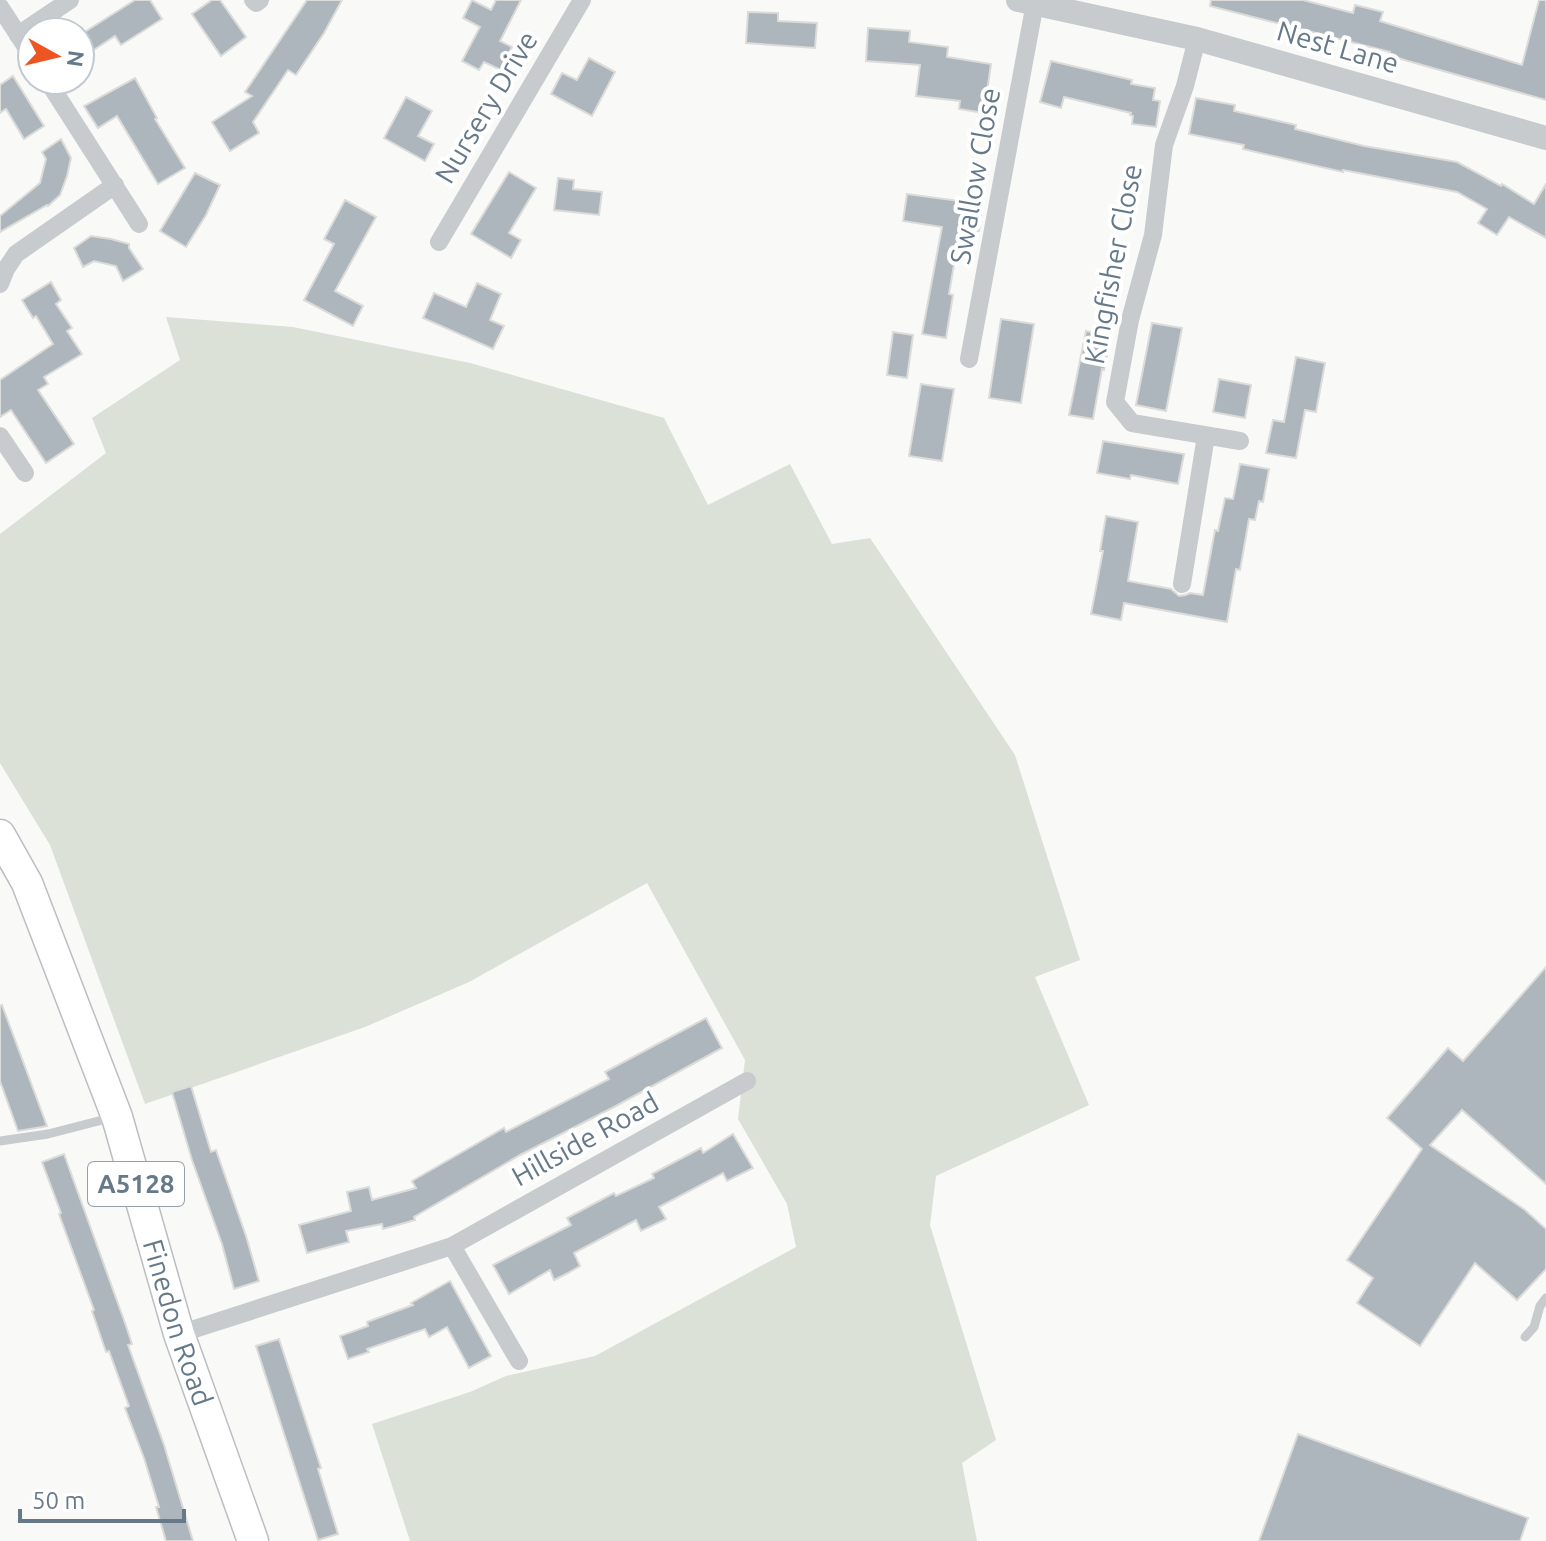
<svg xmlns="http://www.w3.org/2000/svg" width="1546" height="1541" font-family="Ubuntu,sans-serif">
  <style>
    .garden { fill: #dbe1d7 }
    .building { fill: #adb6bc; stroke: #dbdbd9; stroke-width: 2 }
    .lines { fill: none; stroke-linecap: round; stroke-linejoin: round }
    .primary-casing { stroke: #babec2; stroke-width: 33 }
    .service { stroke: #c7cbce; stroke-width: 9 }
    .minor { stroke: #c7cbce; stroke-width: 18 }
    .tertiary { stroke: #c7cbce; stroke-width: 24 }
    .primary { stroke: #fff; stroke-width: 30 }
    .labels { text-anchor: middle; stroke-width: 8; stroke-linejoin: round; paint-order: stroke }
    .shield { fill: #fff; stroke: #94a1ac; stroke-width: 2 }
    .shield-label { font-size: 26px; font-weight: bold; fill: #667989 }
    .street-label { font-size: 28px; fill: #667989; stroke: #fff }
  </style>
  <rect width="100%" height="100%" fill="#f9f9f7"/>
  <!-- garden -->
  <path class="garden" d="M166,317L293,327L470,363L664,418L708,505L790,464L832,544L870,538L1015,755L1080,960L1035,977L1089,1105L936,1176L930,1225L996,1440L962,1463L977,1541H410L372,1424L470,1392L506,1376L595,1356L796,1247L787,1204L738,1119L745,1060L647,883L469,982L365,1027L145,1104L50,845L0,763V534L106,453L92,418L180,360Z"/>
  <!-- building -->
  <g class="building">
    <path d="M135,0H150L162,19L121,45L115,36L80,59V35Z"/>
    <path d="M212,0H220L246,37L221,56L192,14Z"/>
    <path d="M307,0H342L324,33L296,75L288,70L253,122L259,133L230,151L212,122L252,96L245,92Z"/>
    <path d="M472,0L491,10L496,0H521L500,41L512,47L501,70L484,62L479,70L462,61L480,27L463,18Z"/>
    <path d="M1211,0H1303L1353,13L1355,5L1383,12L1380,21L1522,65L1539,0H1546V100L1408,61L1389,55L1390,52L1210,6Z"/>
    <path d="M748,12L778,13V21L817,23L815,48L746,43Z"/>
    <path d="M868,28L910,31L909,42L948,47L947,57L991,64L984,113L959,109L960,101L916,96L920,65L866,61Z"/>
    <path d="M589,58L615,72L592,116L551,94L562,73L577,80Z"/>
    <path d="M1051,61L1132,80L1131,84L1155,88L1153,100L1160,101L1156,127L1132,124L1133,116L1130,115L1131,113L1064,97L1061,108L1040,102Z"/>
    <path d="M13,76L44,126L24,139L6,109L0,113V85Z"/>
    <path d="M135,78L157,118L155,119L185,168L158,184L117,116L98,128L84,106Z"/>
    <path d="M406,97L432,111L418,136L434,144L425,161L384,138Z"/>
    <path d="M1196,98L1235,105L1234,111L1296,125L1295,129L1364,146L1457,162L1501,186L1502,184L1534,204L1546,184V238L1509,217L1497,235L1478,223L1487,209L1457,192L1343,170V172L1243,149L1244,145L1189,134Z"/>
    <path d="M61,139L71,158L67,176L60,195L48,206L47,205L0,232V216L40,183L46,159L42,152Z"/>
    <path d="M509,172L536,188L509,233L521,240L511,258L471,234Z"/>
    <path d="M195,173L220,185L206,215L186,247L160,231Z"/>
    <path d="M558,178L574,180L573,189L602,192L599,215L554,210Z"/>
    <path d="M907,194L982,204L979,231L960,229L949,294L953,295L946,338L922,334L942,227L903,221Z"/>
    <path d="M345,200L376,217L335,291L363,306L353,326L304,300L334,244L324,239Z"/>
    <path d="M91,236L111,239L129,244V248L143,269L123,281L116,266L94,261L83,267L74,248Z"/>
    <path d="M51,282L61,300L56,304L72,328L67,331L82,354L44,377L48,384L38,390L74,444L46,463L11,410L0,417V380L53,344L36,316L33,318L22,300Z"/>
    <path d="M477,283L501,294L490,320L504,326L493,349L423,318L434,293L466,307Z"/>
    <path d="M1001,319L1034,324L1021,403L989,398Z"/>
    <path d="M1152,323L1182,328L1166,411L1136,405Z"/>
    <path d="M1086,331L1111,336L1104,370L1102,369L1093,419L1069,415Z"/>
    <path d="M893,332L913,335L907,378L887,375Z"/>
    <path d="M1296,357L1325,363L1316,412L1305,410L1296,458L1266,453L1273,420L1284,422Z"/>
    <path d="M1219,379L1251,385L1245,418L1213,412Z"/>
    <path d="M921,384L954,389L942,461L909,456Z"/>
    <path d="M1103,441L1184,454L1178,484L1131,475L1130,479L1097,473Z"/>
    <path d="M1240,464L1269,469L1263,502L1259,501L1255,520L1249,519L1240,570L1236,569L1227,622L1124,603L1121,620L1091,614L1103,551H1100L1106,516L1138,522L1128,581L1171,589L1179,596L1186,595L1190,593L1203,595L1215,530L1218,531L1225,498L1233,499Z"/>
    <path d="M1546,967V1184L1462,1110L1430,1145L1525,1210L1546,1229V1269L1517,1300L1475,1263L1420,1346L1357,1303L1373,1278L1347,1260L1422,1149L1387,1118L1448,1048L1463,1061Z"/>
    <path d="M2,1005L47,1126L42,1127L18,1131L0,1081V1006Z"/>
    <path d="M706,1018L722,1048L614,1107L520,1155L414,1217L415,1220L383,1229L382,1224L346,1231L349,1242L307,1253L299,1225L351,1211L347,1192L369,1187L372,1200L416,1188L412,1181L504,1128L506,1132L609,1079L605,1072Z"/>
    <path d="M191,1086L211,1152L216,1150L246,1236L259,1281L234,1289L222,1244L192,1160L172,1092Z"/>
    <path d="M733,1134L753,1168L727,1181L723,1173L659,1207L666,1219L641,1231L636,1220L574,1253L580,1266L568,1273L554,1280L550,1270L509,1294L493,1265L571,1225L567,1218L614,1193L616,1196L654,1178L652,1174L701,1148L703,1153Z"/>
    <path d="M64,1154L125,1323L132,1344L128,1345L164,1445L193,1541H166L156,1507H159L144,1458L125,1408L129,1406L109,1351L106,1352L92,1311L94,1310L59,1214L61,1213L42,1162Z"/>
    <path d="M450,1281L491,1356L469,1368L447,1327L429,1337L425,1329L367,1349L369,1352L348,1359L340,1336L368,1326L367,1322L413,1305L411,1303Z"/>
    <path d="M279,1339L321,1468L318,1469L338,1534L318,1540L256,1346Z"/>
    <path d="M1298,1434L1528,1518L1520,1541H1259Z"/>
  </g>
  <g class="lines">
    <defs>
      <g id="primary">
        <path id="s1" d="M0,835L27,883L117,1117L179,1334L253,1541"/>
      </g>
    </defs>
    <!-- primary casing -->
    <use href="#primary" class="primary-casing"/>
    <!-- service -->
    <g class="service">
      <path d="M0,1141L48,1134L114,1117"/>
      <path d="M1525,1337L1534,1327L1540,1306L1546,1298"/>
    </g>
    <!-- minor -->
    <g class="minor">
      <path d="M253,0L256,3L260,0"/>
      <path d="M0,7L32,56"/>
      <path d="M18,35L70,0"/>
      <path d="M1197,39L1185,86L1164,145L1153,235L1130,320L1115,402L1132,423L1240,441"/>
      <path d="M47,80L139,224"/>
      <path d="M439,242L582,0"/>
      <path d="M0,284L6,269L16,254L115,185"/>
      <path d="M969,359L1035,3"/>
      <path d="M0,436L25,473"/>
      <path d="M1182,584L1206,436"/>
      <path d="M452,1246L519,1361"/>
      <path d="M179,1334L452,1246L747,1081"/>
    </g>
    <!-- tertiary -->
    <path class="tertiary" d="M1018,0L1197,39L1546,138"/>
    <!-- primary -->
    <use href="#primary" class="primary"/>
  </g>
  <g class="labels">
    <!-- shield labels -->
    <rect class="shield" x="88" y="1162" width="96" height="44" rx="6"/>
    <g class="shield-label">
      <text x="136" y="1193">A5128</text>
    </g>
    <!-- street labels -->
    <g class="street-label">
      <text transform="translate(1338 47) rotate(16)" y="10">Nest Lane</text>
      <text transform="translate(486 107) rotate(-59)" y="10">Nursery Drive</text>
      <text transform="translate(975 176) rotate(-80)" y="10">Swallow Close</text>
      <text transform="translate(1113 264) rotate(-79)" y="10">Kingfisher Close</text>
      <text transform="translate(585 1139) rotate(-29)" y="10">Hillside Road</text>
      <text dy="10" stroke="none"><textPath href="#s1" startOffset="520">Finedon Road</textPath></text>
    </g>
  </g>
  <!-- north arrow -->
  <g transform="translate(56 56) rotate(98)"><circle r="38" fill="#ffffff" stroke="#c2c9d0" stroke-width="2"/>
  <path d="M0-6L14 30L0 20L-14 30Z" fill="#ed5522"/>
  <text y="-12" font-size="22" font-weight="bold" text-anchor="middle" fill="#667989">N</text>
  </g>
  <!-- scale -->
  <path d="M20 1509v12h164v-12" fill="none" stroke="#667989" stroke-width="4"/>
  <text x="32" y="1509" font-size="24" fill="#667989" stroke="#ffffff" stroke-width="6" paint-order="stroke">50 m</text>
</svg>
